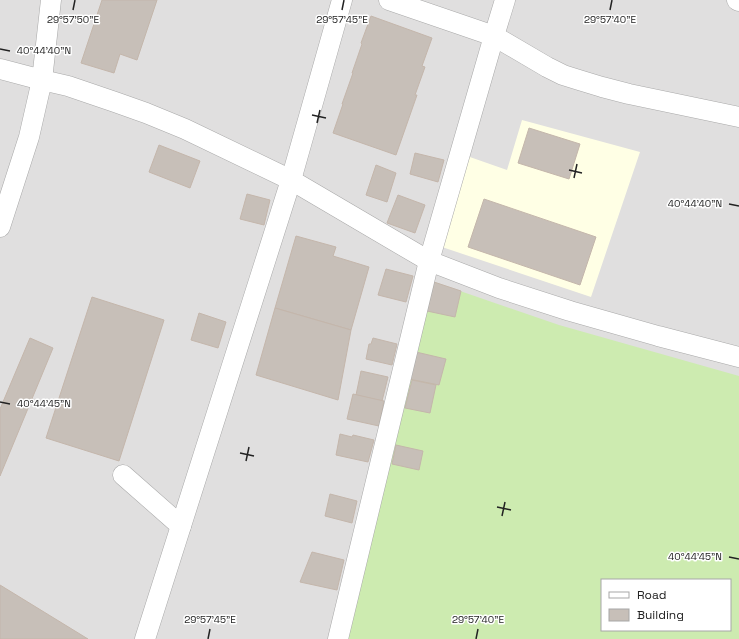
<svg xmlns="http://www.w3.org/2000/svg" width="739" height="639" font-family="'Space Grotesk',sans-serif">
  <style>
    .residential { fill: #e0dfdf; fill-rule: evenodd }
    .education { fill: #ffffe5 }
    .grass { fill: #cdebb0; fill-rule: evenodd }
    .building { fill: #c7bfb8; stroke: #c4b6ab }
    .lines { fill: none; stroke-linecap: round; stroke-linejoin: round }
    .minor-casing { stroke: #a9a9a9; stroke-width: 21 }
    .minor { stroke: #fff; stroke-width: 20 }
    .ticks { fill: none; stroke: #222; stroke-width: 1.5 }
    .ticks-label { font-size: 10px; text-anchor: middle; fill: #222; stroke: #fff; stroke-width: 3; stroke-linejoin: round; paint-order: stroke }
  </style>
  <rect width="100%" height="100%" fill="#f2efe9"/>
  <!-- residential -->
  <path class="residential" d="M0,0H739V639H0ZM602,580H730V630H602Z"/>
  <!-- education -->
  <path class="education" d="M522,120L640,152L591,297L439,246L467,156L507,170Z"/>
  <!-- grass -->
  <path class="grass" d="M434,282L559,325L739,376V639H343ZM602,580H730V630H602Z"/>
  <!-- building -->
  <g class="building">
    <path d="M102,0H157L137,60L120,54L114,73L81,63Z"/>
    <path d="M371,16L432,38L422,66L425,67L415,95H417L396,155L333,133L343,104H342L353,73H352L362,44L361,43Z"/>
    <path d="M529,128L580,144L569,179L518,163Z"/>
    <path d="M159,145L200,161L190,188L149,172Z"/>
    <path d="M415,153L444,160L438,182L410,174Z"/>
    <path d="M376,165L396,173L387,202L366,195Z"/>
    <path d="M247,194L270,200L264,225L240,219Z"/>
    <path d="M398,195L425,205L415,233L387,223Z"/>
    <path d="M484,199L596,237L580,285L468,247Z"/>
    <path d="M296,236L336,247L333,256L369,267L351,330L275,308Z"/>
    <path d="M386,269L413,276L406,302L378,295Z"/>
    <path d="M434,282L461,291L455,317L427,311Z"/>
    <path d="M92,297L164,320L119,461L46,438Z"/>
    <path d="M275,308L351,330L338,400L256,375Z"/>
    <path d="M199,313L226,322L218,348L191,340Z"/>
    <path d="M30,338L53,348L0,476V409Z"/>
    <path d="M373,338L397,344L392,365L366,359L369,344H371Z"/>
    <path d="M416,352L446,359L439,385L409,379Z"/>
    <path d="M361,371L388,377L382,401L356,395Z"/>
    <path d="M412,380L436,385L430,413L405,408Z"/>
    <path d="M353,394L384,401L379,426L347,419Z"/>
    <path d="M340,434L352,437L353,435L374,440L368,462L336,455Z"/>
    <path d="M396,445L423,451L419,470L392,464Z"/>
    <path d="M330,494L357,501L352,523L325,516Z"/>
    <path d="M312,552L344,560L337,590L300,582Z"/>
    <path d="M0,585L88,639H0Z"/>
  </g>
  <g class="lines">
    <defs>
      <g id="minor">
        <path d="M389,0L494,36L547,67L563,75L579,80L602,87L629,94L739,117"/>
        <path d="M737,0L739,1"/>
        <path d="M0,69L42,80L51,0"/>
        <path d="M0,227L29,137L42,80L68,86L115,102L146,113L185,129L291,180L429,261L499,288L570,311L658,336L739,357"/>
        <path d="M123,475L181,526"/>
        <path d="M145,639L291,180L342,0"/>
        <path d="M338,639L429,261L494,36L505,0"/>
      </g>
    </defs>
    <!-- minor casing -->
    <use href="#minor" class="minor-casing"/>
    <!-- minor -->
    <use href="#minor" class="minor"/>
  </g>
  <!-- ticks -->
  <path class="ticks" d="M73,10L75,0M342,10L344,0M610,10L612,0M0,49L10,51M312,115L326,118M317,123L320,110M569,170L582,173M574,178L577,164M729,204L739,206M0,402L10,404M240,453L254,456M246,461L249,447M497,507L511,510M502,516L505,502M729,557L739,559M208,639L210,629M476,639L478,629"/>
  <g class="ticks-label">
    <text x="73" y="23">29°57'50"E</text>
    <text x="342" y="23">29°57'45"E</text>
    <text x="610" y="23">29°57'40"E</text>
    <text x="44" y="54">40°44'40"N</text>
    <text x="695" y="207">40°44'40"N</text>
    <text x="44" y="407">40°44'45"N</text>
    <text x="695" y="560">40°44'45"N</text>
    <text x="210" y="623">29°57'45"E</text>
    <text x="478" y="623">29°57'40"E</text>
  </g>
  <!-- legend -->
  <rect x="601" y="579" width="130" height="52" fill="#ffffff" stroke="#a7a7a7"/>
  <rect x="609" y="592" width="20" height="6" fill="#ffffff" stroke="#a7a7a7"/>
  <text x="637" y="599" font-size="12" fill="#222222">Road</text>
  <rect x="609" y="609" width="20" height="12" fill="#c7bfb8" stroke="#a7a7a7"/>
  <text x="637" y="619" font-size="12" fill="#222222">Building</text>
</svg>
